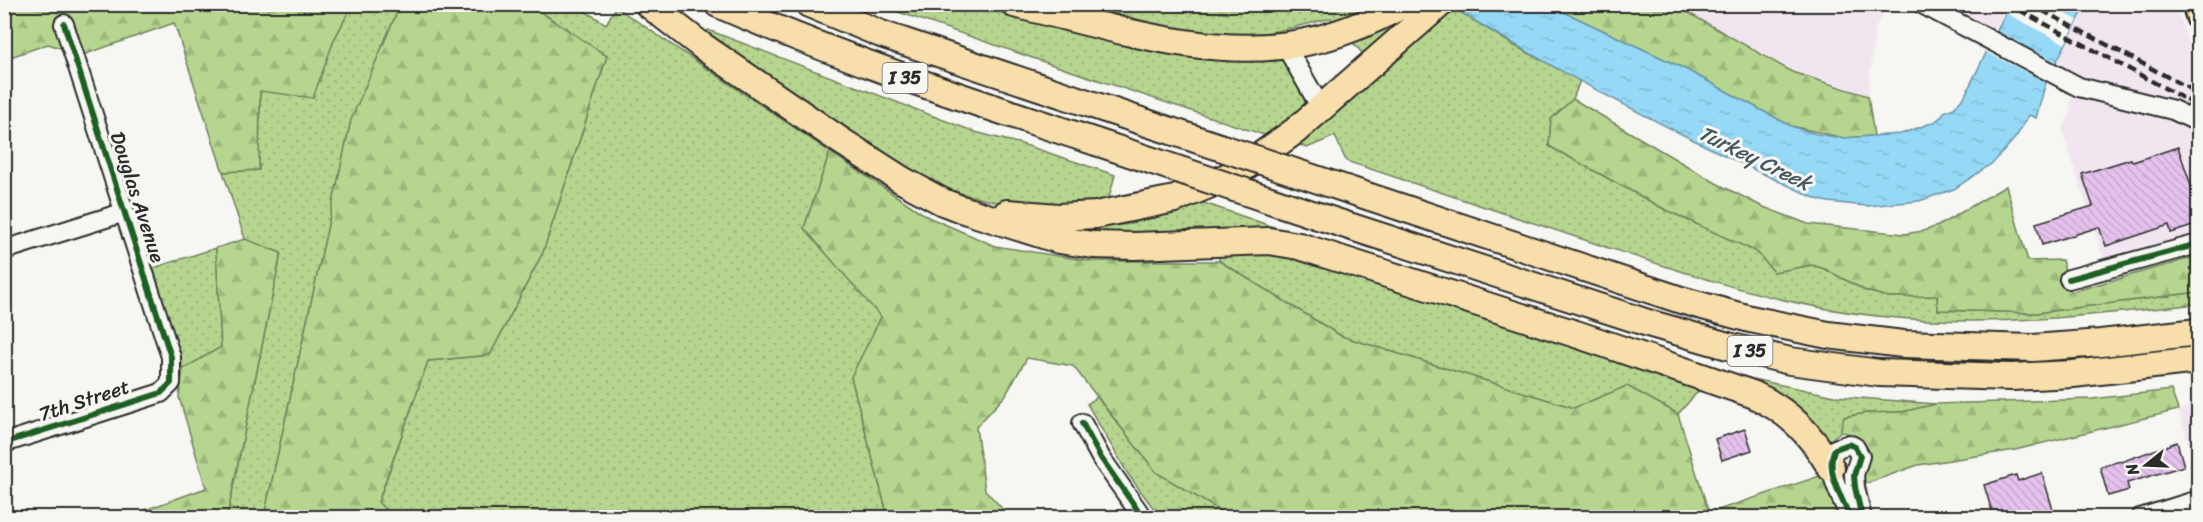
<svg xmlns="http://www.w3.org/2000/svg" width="2203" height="522" font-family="Sriracha,sans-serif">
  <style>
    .built { fill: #f1e6f0 }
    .grass { fill: url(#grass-dots); stroke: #70805d; stroke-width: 1.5 }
    .forest { fill: url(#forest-firs); stroke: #70805d; stroke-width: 1.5 }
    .water { fill: url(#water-ripples); stroke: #6b93a5; stroke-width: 1.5 }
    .pier { fill: #f6f6f2 }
    .building { fill: url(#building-back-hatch); stroke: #2b2b2b; stroke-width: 1.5 }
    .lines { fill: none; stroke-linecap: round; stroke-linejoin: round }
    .minor-casing { stroke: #2b2b2b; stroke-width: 22 }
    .major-casing { stroke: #2b2b2b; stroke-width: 27 }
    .highway-casing { stroke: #2b2b2b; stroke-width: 30 }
    .minor { stroke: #f6f6f2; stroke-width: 18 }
    .major { stroke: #f8deab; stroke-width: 22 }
    .highway { stroke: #f8deab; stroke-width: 26 }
    .rail { stroke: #2b2b2b; stroke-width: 4.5; stroke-dasharray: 9 4.5; stroke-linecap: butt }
    .highway-bridge-casing { stroke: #2b2b2b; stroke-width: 30; stroke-linecap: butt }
    .highway-bridge { stroke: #f8deab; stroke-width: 26 }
    .cycleway-casing { stroke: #f6f6f2; stroke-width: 10 }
    .cycleway { stroke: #1b5e20; stroke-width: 6 }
    .labels { text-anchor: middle; stroke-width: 6; stroke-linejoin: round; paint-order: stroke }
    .shield { fill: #f6f6f2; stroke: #686867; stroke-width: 1.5 }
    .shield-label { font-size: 18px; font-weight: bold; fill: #2b2b2b }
    .street-label { font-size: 20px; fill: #2b2b2b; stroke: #f6f6f2 }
    .water-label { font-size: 21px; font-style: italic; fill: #46565e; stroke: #f6f6f2 }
  </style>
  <defs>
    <pattern id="grass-dots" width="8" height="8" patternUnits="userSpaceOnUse" patternTransform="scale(1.5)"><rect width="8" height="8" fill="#b6d68f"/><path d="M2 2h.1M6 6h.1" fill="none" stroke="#9db87c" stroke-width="1.8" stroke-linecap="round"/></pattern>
    <pattern id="forest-firs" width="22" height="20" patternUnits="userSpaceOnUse" patternTransform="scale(1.5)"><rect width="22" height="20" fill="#b6d68f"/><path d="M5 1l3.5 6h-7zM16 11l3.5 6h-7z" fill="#9db87c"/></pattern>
    <pattern id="water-ripples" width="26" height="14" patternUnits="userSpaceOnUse" patternTransform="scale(1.5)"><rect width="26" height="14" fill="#95d9f7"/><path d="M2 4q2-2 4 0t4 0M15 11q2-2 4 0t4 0" fill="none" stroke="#81bad4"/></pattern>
    <pattern id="building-back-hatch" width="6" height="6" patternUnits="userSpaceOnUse" patternTransform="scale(1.5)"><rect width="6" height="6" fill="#e5c2ed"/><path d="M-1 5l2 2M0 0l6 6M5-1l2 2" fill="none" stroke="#c5a7cb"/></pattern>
  </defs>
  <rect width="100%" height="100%" fill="#f6f6f2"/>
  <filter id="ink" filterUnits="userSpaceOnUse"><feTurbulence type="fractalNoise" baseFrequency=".0167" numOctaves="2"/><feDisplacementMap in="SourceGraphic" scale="12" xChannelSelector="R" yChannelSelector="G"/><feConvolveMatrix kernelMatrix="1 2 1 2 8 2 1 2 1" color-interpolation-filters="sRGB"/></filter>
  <g filter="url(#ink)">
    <!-- built -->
    <g class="built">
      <path d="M1675,5H1889L1875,29L1868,96L1792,72Z"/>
      <path d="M1900,5H2010L1986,52Z"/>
      <path d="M2086,5H2176L2198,71V113L2164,99L2096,82L2079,75L2056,62Z"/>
      <path d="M2071,95L2183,123L2198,129V235L2105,265L2062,129L2070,114Z"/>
      <path d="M2198,404V475L2178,410Z"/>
    </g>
    <!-- grass -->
    <g class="grass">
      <path d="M352,5H400L351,121L264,517H227L281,253L245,239L223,172L259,170L260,90L334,40Z"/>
      <path d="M530,5H575L606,24L616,7L830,152L804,228L882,317L851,377L888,517L649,518L646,514L630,518H393L378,503L428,361L490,355L543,252L607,56Z"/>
      <path d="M878,5H981L1164,47L1279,55L1304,97L1305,104L1303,110L1270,137L1062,68Z"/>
      <path d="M1083,5H1449L1515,46L1580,80L1573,99L1551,119L1549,146L1666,210L1757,252L1774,272L1812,265L1825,269L1866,291L1889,297L1937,296L1938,310L2036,313L2198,292V304C2091,316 1986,328 1877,316C1782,306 1691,275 1600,245C1516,217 1431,189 1346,161L1335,136L1307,148L1296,143L1380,73L1331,18C1300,26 1269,35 1236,35C1187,37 1131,16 1083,5Z"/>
      <path d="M708,30L975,132L1025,145L1115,175L1107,205C1091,206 1075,208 1060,208C1009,208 956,196 910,173L705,39Z"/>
      <path d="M1201,202L1291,233L1126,238L1069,231L1129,224Z"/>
      <path d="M216,248L221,348L183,369L153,268Z"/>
      <path d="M1258,252L1274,254L1322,266L1700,389L1678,414L1627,386L1574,408L1341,336L1219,261V255Z"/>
      <path d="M1748,378L1834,396L1936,404L1902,412L1867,413L1844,417L1840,432L1824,445L1747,383Z"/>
      <path d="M1097,397L1156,472L1230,517H1160L1128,474L1087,404Z"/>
    </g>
    <!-- forest -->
    <g class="forest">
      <path d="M4,5H352L334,40L313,98L260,91L259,170L223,172L174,23L83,55L48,44L5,59Z"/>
      <path d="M400,5H530L607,56L543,252L490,355L428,361L378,502L393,517H264L351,120Z"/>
      <path d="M1549,5H1675L1792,72L1868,96L1874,136L1844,138L1791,126L1685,69Z"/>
      <path d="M1573,99L1716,183L1761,206L1808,224L1904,234L1923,231L1938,226L2006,186L2028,261L2062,260L2071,292L2198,256V292L2036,313L1938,310L1937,296L1889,297L1866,291L1825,269L1812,265L1774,272L1757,252L1666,210L1549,146L1551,119Z"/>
      <path d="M830,152L928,217L995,246L1090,261H1219L1341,336L1574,408L1627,386L1678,414L1709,513L1826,474L1841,517H1230L1156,472L1073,366L1027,358L1005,396L976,427L985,490L1010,517H888L851,377L881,317L804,228Z"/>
      <path d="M245,239L281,253L227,517H147L145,510L206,488L179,397L183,369L221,347L216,248Z"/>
      <path d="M2171,390L2178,410L2015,450L1918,465L1862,485C1869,461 1874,435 1840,432L1844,417L1867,413L1902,412L1936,404L2092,399Z"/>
    </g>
    <!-- water -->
    <path class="water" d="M1449,5H1549L1685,69L1791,126L1816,134L1844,138L1901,134L1934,122L1941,117L1944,112L1954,108L1964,97L2010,5H2086L2046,82L2036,118L2029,115L2016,137L1994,162L1954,189L1919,201L1867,206L1828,202L1817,199C1691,141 1566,78 1449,5Z"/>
    <!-- pier -->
    <g class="pier">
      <path d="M2010,5H2047L2078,20L2065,44L2006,13Z"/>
      <path d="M1996,32L2056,62L2046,82L1986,52Z"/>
    </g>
    <!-- building -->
    <g class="building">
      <path d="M2178,147L2199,209V224L2171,233L2169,225L2106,246L2099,227L2042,245L2036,223L2093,206L2082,174L2131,159L2133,162Z"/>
      <path d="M1745,429L1752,450L1722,460L1715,439Z"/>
      <path d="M2177,442L2184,466L2127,483L2129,490L2108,496L2100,467L2120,461L2121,462Z"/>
      <path d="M2042,473L2054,513L2041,518H1994L1984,485L2016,475L2018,481Z"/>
    </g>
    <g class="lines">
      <defs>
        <g id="minor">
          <path d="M1922,4L2079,87L2173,110L2198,122"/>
          <path d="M1285,45L1321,108"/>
          <path d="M4,250L125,212"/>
          <path d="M2069,279L2198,244"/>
          <path d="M1082,423L1101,458L1143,518"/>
          <path d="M4,443L161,393L171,383V357L64,24"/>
          <path d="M1850,518C1842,497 1824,470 1835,449L1849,444L1855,447L1860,456L1854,475L1855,487L1862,518"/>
          <path d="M2140,518L2198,500"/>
        </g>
        <path id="major" d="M2194,4L2198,18"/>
        <g id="highway">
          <path d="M648,4L702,46L841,141L902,180L943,202L961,209L1059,240L1093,245L1134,246L1269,241L1299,246L1579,335L1752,394C1788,410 1811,434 1831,468"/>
          <path d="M718,4C841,58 968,100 1096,142"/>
          <path d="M809,4L881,34L1147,123"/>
          <path d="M1014,4C1108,26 1210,62 1306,42C1340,35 1373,21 1404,4"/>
          <path d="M1370,197L1681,300L1750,319L1828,335L1903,344L2033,348L2101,343L2198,332"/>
          <path d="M1007,213L1058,217L1096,215L1175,199L1209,185L1239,171L1295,131L1440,4"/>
          <path d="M1318,216L1648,323L1728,346L1790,361L1879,373L2012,377L2073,374L2198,360"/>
        </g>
      </defs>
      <!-- minor casing -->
      <use href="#minor" class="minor-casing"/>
      <!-- major casing -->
      <use href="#major" class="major-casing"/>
      <!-- highway casing -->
      <use href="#highway" class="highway-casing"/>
      <!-- minor -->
      <use href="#minor" class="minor"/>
      <!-- major -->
      <use href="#major" class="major"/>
      <!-- highway -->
      <use href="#highway" class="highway"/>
      <!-- rail -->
      <g class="rail">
        <path d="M2008,4L2198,106"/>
        <path d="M2030,4L2198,93"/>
      </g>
      <defs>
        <g id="highway-bridge">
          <path d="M1147,123L1370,197"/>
          <path d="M1096,142L1318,216"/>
        </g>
      </defs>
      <!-- highway-bridge casing -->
      <use href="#highway-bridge" class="highway-bridge-casing"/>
      <!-- highway-bridge -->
      <use href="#highway-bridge" class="highway-bridge"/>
      <defs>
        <g id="cycleway">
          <path d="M2069,279L2198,244"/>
          <path d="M1082,423L1101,458L1143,518"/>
          <path d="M4,443L161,393L171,383V357L64,24"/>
          <path d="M1850,518C1842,497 1824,470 1835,449L1849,444L1855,447L1860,456L1854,475L1855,487L1862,518"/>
        </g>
      </defs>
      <!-- cycleway casing -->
      <use href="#cycleway" class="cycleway-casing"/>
      <!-- cycleway -->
      <use href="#cycleway" class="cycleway"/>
    </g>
  </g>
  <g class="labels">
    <!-- shield labels -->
    <g class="shield">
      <rect x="882.5" y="63" width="45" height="30" rx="4.5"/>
      <rect x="1727.5" y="336" width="45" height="30" rx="4.5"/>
    </g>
    <g class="shield-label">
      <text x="905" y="84">I 35</text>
      <text x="1750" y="357">I 35</text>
    </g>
    <!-- street labels -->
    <g class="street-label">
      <text transform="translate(138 197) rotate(72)" y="7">Douglas Avenue</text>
      <text transform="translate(84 400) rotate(-18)" y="7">7th Street</text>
    </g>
    <!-- water labels -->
    <g class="water-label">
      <text transform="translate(1755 158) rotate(26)" y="7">Turkey Creek</text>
    </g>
  </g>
  <!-- margin -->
  <rect width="2203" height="522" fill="none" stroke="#f6f6f2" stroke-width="24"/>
  <rect x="12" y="12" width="2179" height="498" fill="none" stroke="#2b2b2b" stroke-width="2" filter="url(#ink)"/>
  <!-- north arrow -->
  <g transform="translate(2146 465) rotate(252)" stroke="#f6f6f2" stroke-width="4.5" paint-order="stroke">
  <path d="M0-4.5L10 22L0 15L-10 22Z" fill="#2b2b2b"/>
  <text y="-9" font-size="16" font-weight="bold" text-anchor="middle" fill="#2b2b2b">N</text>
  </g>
</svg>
